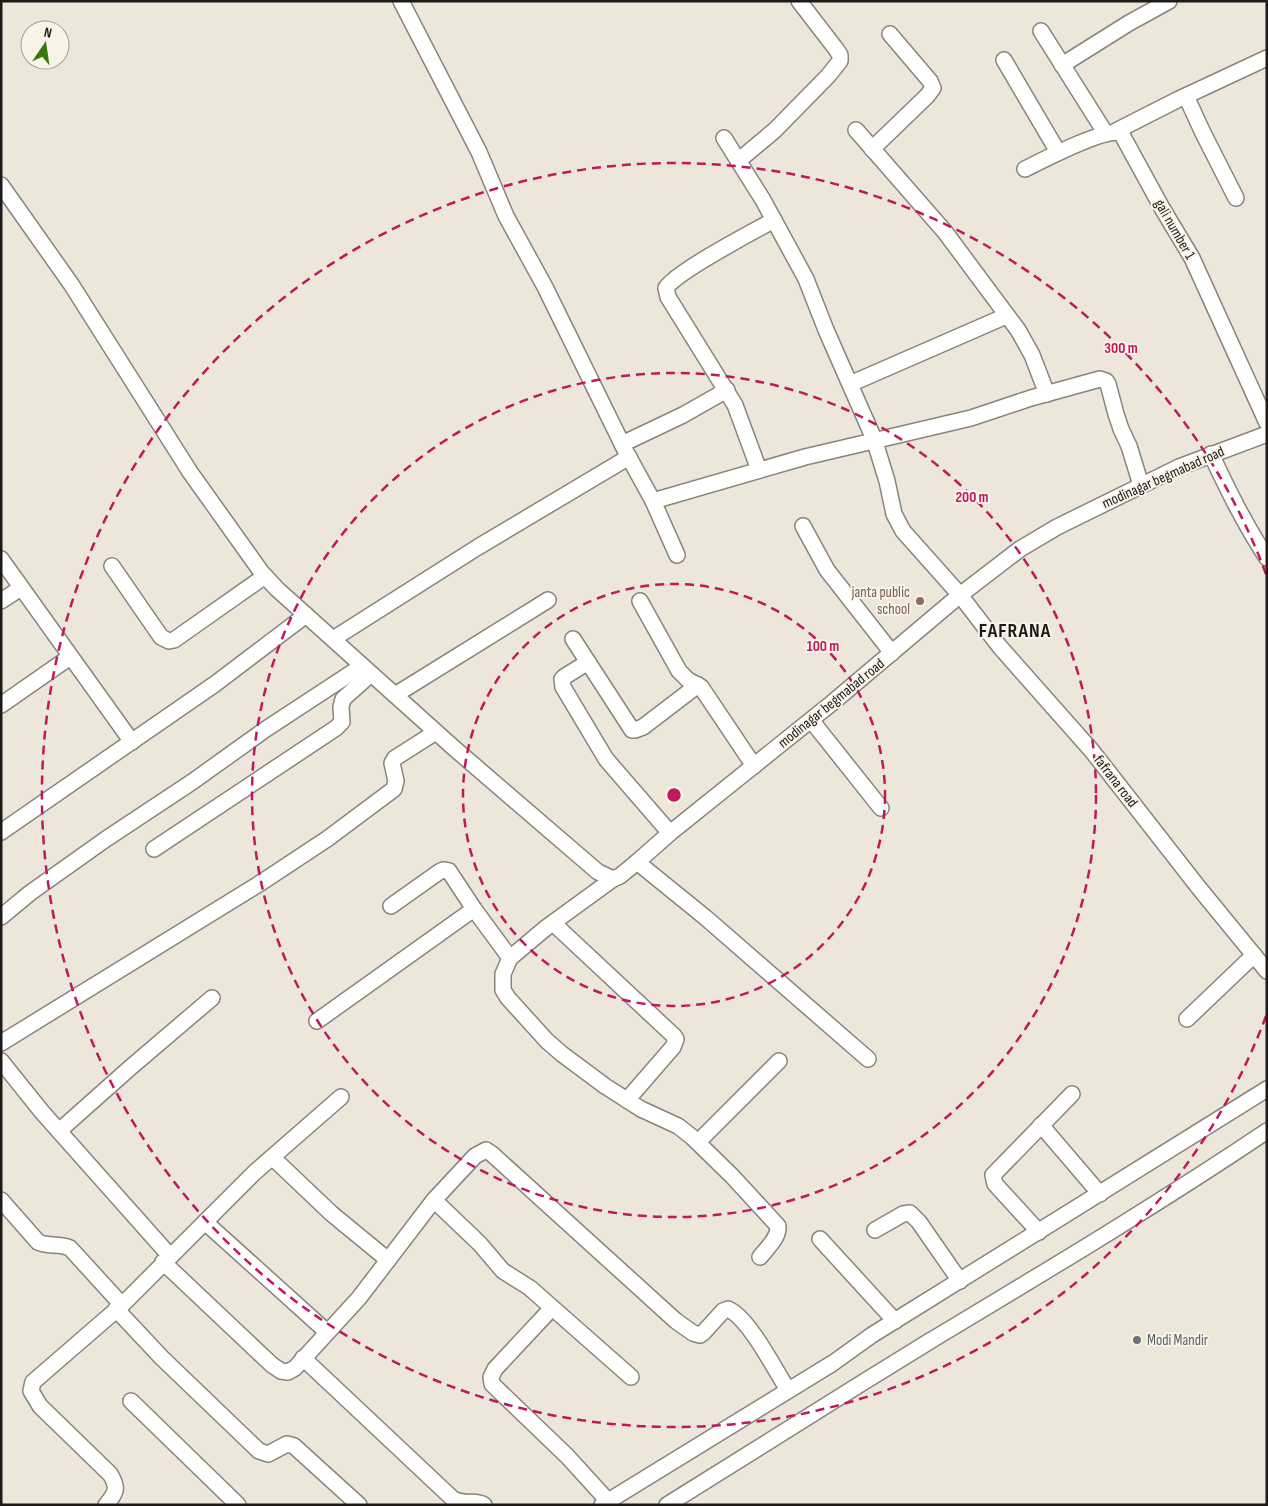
<svg xmlns="http://www.w3.org/2000/svg" width="1268" height="1506" font-family="'Sofia Sans Condensed',sans-serif">
  <style>
    .lines { fill: none; stroke-linecap: round; stroke-linejoin: round }
    .minor-casing { stroke: #8a847b; stroke-width: 18 }
    .minor { stroke: #fff; stroke-width: 15 }
    .ring { fill: none; stroke: #c2185b; stroke-width: 2.5; stroke-dasharray: 9 6 }
    .education-dot { fill: #8d6e63; stroke: #faf3e8; stroke-width: 2 }
    .worship-dot { fill: #6b7280; stroke: #faf3e8; stroke-width: 2 }
    .labels { text-anchor: middle; stroke-width: 4; stroke-linejoin: round; paint-order: stroke }
    .street-label { font-size: 15px; fill: #1d1a17; stroke: #faf3e8 }
    .education-label { font-size: 15px; fill: #785e54; stroke: #faf3e8; text-anchor: end }
    .worship-label { font-size: 15px; fill: #5b616d; stroke: #faf3e8; text-anchor: start }
    .district-label { font-size: 20px; font-weight: bold; letter-spacing: 1px; fill: #1d1a17; stroke: #faf3e8 }
    .centre { fill: #c2185b; stroke: #faf3e8; stroke-width: 2.5 }
    .ring-label { font-size: 15px; text-anchor: middle; font-weight: bold; fill: #c2185b; stroke: #faf3e8; stroke-width: 4; stroke-linejoin: round; paint-order: stroke }
  </style>
  <rect width="100%" height="100%" fill="#ece6db"/>
  <g class="lines">
    <defs>
      <g id="minor">
        <path d="M401,1L479,152L506,216L545,287L626,452L653,501L677,555"/>
        <path d="M1041,31L1106,134"/>
        <path d="M1004,60L1058,152"/>
        <path d="M1062,65L1129,23L1169,1"/>
        <path d="M1186,96L1203,133L1236,198"/>
        <path d="M856,130L945,232L1018,330L1032,355L1047,394"/>
        <path d="M1116,131L1177,100L1267,58"/>
        <path d="M724,138L763,200L806,279L826,330L874,439L887,481L894,514L903,531L960,595L1000,647L1092,751L1199,888L1267,971"/>
        <path d="M872,149L927,96L933,88L930,81L890,34"/>
        <path d="M738,161L775,130L828,76L840,61V55L836,49L799,1"/>
        <path d="M1025,169C1043,160 1105,128 1121,133L1162,208L1192,258L1267,423"/>
        <path d="M1,185L71,284L190,472L262,573L277,589L455,749L598,872L613,879L620,876L637,862L670,833L832,703L960,595L1020,549L1057,527L1179,467L1267,434"/>
        <path d="M850,384L1006,316"/>
        <path d="M622,444L683,415L727,390"/>
        <path d="M1211,454C1228,490 1245,525 1267,558"/>
        <path d="M759,470L735,405L668,297L666,288C677,271 753,232 774,220"/>
        <path d="M653,501L805,457L971,418L1031,398L1100,379L1106,381L1108,384L1116,414L1121,429L1129,446L1141,485"/>
        <path d="M803,526L827,570L892,653"/>
        <path d="M1,559L132,742"/>
        <path d="M112,566L161,637L169,641L174,640L265,576"/>
        <path d="M1,601L21,588"/>
        <path d="M640,601L679,671L688,680L701,687L754,766"/>
        <path d="M333,639L478,547L629,457"/>
        <path d="M573,639L632,730H635L643,727L698,685"/>
        <path d="M588,662L564,677L562,679L563,687L606,759L670,833"/>
        <path d="M395,695L548,600"/>
        <path d="M1,705L70,657"/>
        <path d="M811,720L881,808"/>
        <path d="M1,832L215,684L306,615"/>
        <path d="M154,849L336,728L342,722L341,707L343,699L371,674"/>
        <path d="M637,862L706,918L868,1059"/>
        <path d="M613,879L547,927L510,958L503,974V990L508,998L547,1041L562,1054L605,1086L641,1109L678,1126L692,1137L732,1176L778,1226C779,1238 767,1248 760,1257"/>
        <path d="M391,906L439,872L443,870L449,871L474,909L510,958"/>
        <path d="M1,917L30,893L106,839L192,782L266,729L362,666"/>
        <path d="M553,923L674,1036L676,1039L673,1047L627,1100"/>
        <path d="M1187,1019L1254,955"/>
        <path d="M317,1021L474,909"/>
        <path d="M1,1043L262,882L327,839L394,789L396,781L392,763L395,758L436,732"/>
        <path d="M1,1061L42,1112L170,1256"/>
        <path d="M1041,1125L1100,1194"/>
        <path d="M59,1131L131,1067L212,998"/>
        <path d="M698,1142L779,1061"/>
        <path d="M273,1158L332,1214L388,1260"/>
        <path d="M1,1200L38,1242C48,1247 59,1243 70,1248L122,1305"/>
        <path d="M434,1200L480,1244L503,1271L530,1288L631,1377"/>
        <path d="M205,1222L327,1332"/>
        <path d="M875,1230L903,1214L910,1213L919,1222L960,1281"/>
        <path d="M1039,1232L995,1184L993,1175L1072,1094"/>
        <path d="M820,1239L895,1321"/>
        <path d="M163,1262L272,1365L281,1371L288,1372L295,1368L359,1298L434,1200L475,1156L486,1150L492,1154L676,1321L693,1333L700,1335L703,1333L723,1311L728,1309C749,1318 775,1370 788,1390"/>
        <path d="M552,1308L495,1369L491,1377L492,1384L567,1456L608,1501"/>
        <path d="M116,1309L162,1358L259,1451L268,1454L287,1444L294,1446L359,1505"/>
        <path d="M303,1358L453,1499C467,1506 474,1499 484,1505"/>
        <path d="M131,1401L238,1505"/>
        <path d="M106,1505C116,1493 119,1488 110,1474L40,1406L31,1391L33,1382L122,1305L255,1172L341,1097"/>
        <path d="M602,1505L833,1363L872,1335L1267,1089"/>
        <path d="M667,1505C755,1450 842,1395 930,1341C1043,1273 1157,1205 1267,1131"/>
      </g>
    </defs>
    <!-- minor casing -->
    <use href="#minor" class="minor-casing"/>
    <!-- minor -->
    <use href="#minor" class="minor"/>
  </g>
  <!-- distance rings -->
  <g class="ring">
    <circle cx="674" cy="795" r="211"/>
    <circle cx="674" cy="795" r="422"/>
    <path d="M1266 1016A632 632 0 1 1 1266 574"/>
  </g>
  <!-- markers -->
  <circle class="education-dot" cx="920" cy="601" r="5"/>
  <circle class="worship-dot" cx="1137" cy="1340" r="5"/>
  <g class="labels">
    <!-- street labels -->
    <g class="street-label">
      <text transform="translate(1175 229) rotate(60)" y="5">gali number 1</text>
      <text transform="translate(1163 477) rotate(-24)" y="5">modinagar begmabad road</text>
      <text transform="translate(831 703) rotate(-39)" y="5">modinagar begmabad road</text>
      <text transform="translate(1116 781) rotate(52)" y="5">fafrana road</text>
    </g>
    <!-- education labels -->
    <g class="education-label">
      <text x="910" y="597">janta public<tspan x="910" dy="17">school</tspan></text>
    </g>
    <!-- worship labels -->
    <g class="worship-label">
      <text x="1147" y="1345">Modi Mandir</text>
    </g>
    <!-- district labels -->
    <g class="district-label">
      <text x="1015" y="637">FAFRANA</text>
    </g>
  </g>
  <circle cx="674" cy="795" r="8" class="centre"/>
  <g class="ring-label">
    <text x="1121" y="353">300 m</text>
    <text x="972" y="502">200 m</text>
    <text x="823" y="651">100 m</text>
  </g>
  <!-- border -->
  <rect width="1268" height="1506" fill="none" stroke="#1d1a17" stroke-width="5"/>
  <!-- north arrow -->
  <g transform="translate(45 45) rotate(13)"><circle r="24" fill="#faf3e8" stroke="#a29c94"/>
  <path d="M0-4L9 19L0 12L-9 19Z" fill="#397711"/>
  <text y="-8" font-size="14" font-weight="bold" text-anchor="middle" fill="#1d1a17">N</text>
  </g>
</svg>
